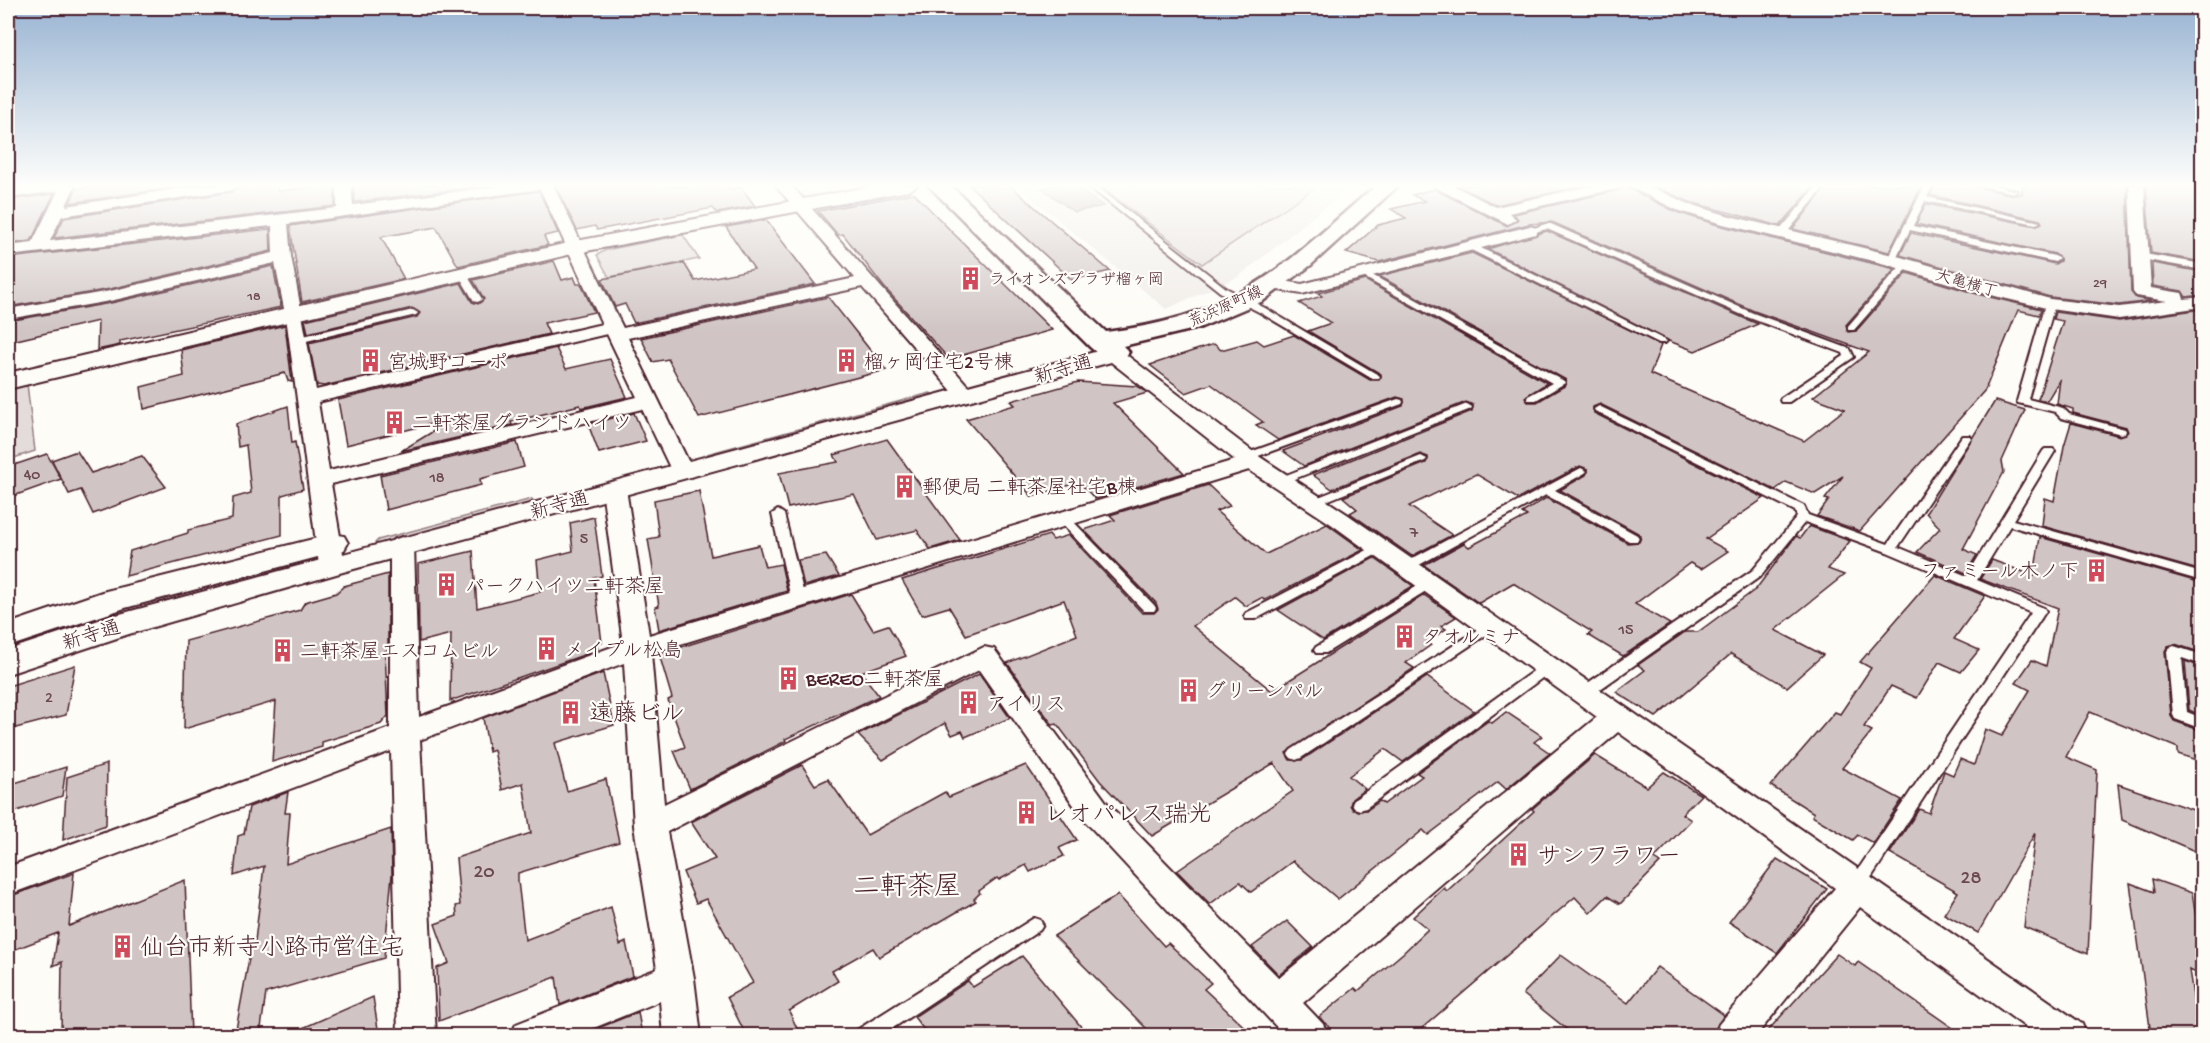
<svg xmlns="http://www.w3.org/2000/svg" width="2210" height="1043" font-family="'Gochi Hand','Klee One',sans-serif">
  <style>
    .built { fill: #f0ece8 }
    .green { fill: #e3dcda; stroke: #967e82; stroke-width: 1.5 }
    .water { fill: #c0b1b1; stroke: #91777b; stroke-width: 1.5 }
    .building { fill: #d0c5c4; stroke: #4a1f2b; stroke-width: 1.5 }
    .lines { fill: none; stroke-linecap: round; stroke-linejoin: round }
    .service-casing { stroke: #4a1f2b; stroke-width: 4 }
    .minor-casing { stroke: #4a1f2b; stroke-width: 4 }
    .tertiary-casing { stroke: #4a1f2b; stroke-width: 4 }
    .secondary-casing { stroke: #4a1f2b; stroke-width: 5 }
    .service { fill: #fdfcf7; fill-rule: evenodd }
    .minor { fill: #fdfcf7; fill-rule: evenodd }
    .tertiary { fill: #fdfcf7; fill-rule: evenodd }
    .secondary { fill: #fdfcf7; fill-rule: evenodd }
    .labels { text-anchor: middle; stroke-width: 4.5; stroke-linejoin: round; paint-order: stroke }
    .far-number-label { font-size: 14px; fill: #6c4851 }
    .far-poi-label { font-size: 16px; fill: #4a1f2b; stroke: #fdfcf7; text-anchor: start }
    .far-street-label { font-size: 16px; fill: #4a1f2b; stroke: #fdfcf7 }
    .number-label { font-size: 16px; fill: #6c4851 }
    .poi-label { font-size: 20px; fill: #4a1f2b; stroke: #fdfcf7; text-anchor: start }
    .street-label { font-size: 20px; fill: #4a1f2b; stroke: #fdfcf7 }
    .near-number-label { font-size: 20px; fill: #6c4851 }
    .near-poi-label { font-size: 24px; fill: #4a1f2b; stroke: #fdfcf7; text-anchor: start }
    .near-quarter-label { font-size: 27px; fill: #4a1f2b; stroke: #fdfcf7 }
  </style>
  <rect width="100%" height="100%" fill="#fdfcf7"/>
  <filter id="ink" filterUnits="userSpaceOnUse"><feTurbulence type="fractalNoise" baseFrequency=".0167" numOctaves="2"/><feDisplacementMap in="SourceGraphic" scale="12" xChannelSelector="R" yChannelSelector="G"/><feConvolveMatrix kernelMatrix="1 2 1 2 8 2 1 2 1" color-interpolation-filters="sRGB"/></filter>
  <g filter="url(#ink)">
    <!-- built -->
    <g class="built">
      <path d="M790,185H871L800,197Z"/>
      <path d="M1016,185H1353L1238,277L1166,309Z"/>
    </g>
    <!-- green -->
    <g class="green">
      <path d="M1099,185H1319L1202,264Z"/>
      <path d="M683,235L699,259L609,277L597,255L606,250Z"/>
      <path d="M27,384L35,451L8,460V389Z"/>
      <path d="M930,393L935,395L712,455L707,454Z"/>
      <path d="M532,499L534,503L379,544L375,543L378,540Z"/>
      <path d="M294,562L296,563L292,567L98,620L8,652V646L96,615Z"/>
    </g>
    <!-- water -->
    <path class="water" d="M1057,185H1073L1103,206L1074,212L1042,188Z"/>
    <!-- building -->
    <g class="building">
      <path d="M95,185H192L70,203L76,189Z"/>
      <path d="M241,185H277V191L335,185V206L54,238L64,218L231,192Z"/>
      <path d="M353,185H493L355,202Z"/>
      <path d="M555,185H666L668,187L727,185L730,189L741,187L755,206L717,213L713,208L597,230L595,226L577,230Z"/>
      <path d="M969,185H1009L1110,271L1072,280Z"/>
      <path d="M1456,185H1586L1496,205Z"/>
      <path d="M1651,185H1815L1780,226L1690,202Z"/>
      <path d="M1828,185H1908L1921,187L1889,252L1793,229Z"/>
      <path d="M1936,185H1969L2014,195L2022,194V185H2127L2131,292L2136,298L2151,301L2119,305L2050,297L1900,255L1911,233L2055,264L2060,261L2055,254L1916,224L1926,204L2036,226L2042,223L2040,220L1930,195Z"/>
      <path d="M2146,185H2193L2202,204V264L2197,261L2151,253Z"/>
      <path d="M1624,186L1676,212L1718,225L1895,269L1846,325L1848,332L1856,331L1907,273L1977,294L2041,309L2039,315L2018,310L1985,390L1860,531L1817,516L1829,500L1825,499L1843,476L1815,494L1786,482L1775,490L1600,404L1593,407L1594,413L1764,498L1706,539L1728,551L1701,569L1690,563L1635,604L1670,624L1623,656L1588,635L1592,632L1513,583L1479,603L1424,565L1464,543L1469,547L1527,516L1522,513L1546,498L1628,543L1639,542L1641,537L1638,533L1560,490L1586,475L1588,469L1580,466L1518,499L1476,474L1409,506L1452,535L1412,556L1350,513L1357,509L1343,497L1426,463L1428,457L1420,454L1332,489L1313,475L1472,411L1473,405L1466,402L1304,466L1283,451L1403,406L1404,399L1397,397L1278,440L1256,425L1263,422L1211,384L1186,393L1150,365L1214,344L1221,350L1257,340L1264,345L1294,335L1370,380H1379L1381,374L1308,331L1331,323L1299,303L1322,296L1318,293L1365,280L1547,383L1525,397L1528,402H1537L1566,385V380L1379,276L1472,253L1661,345L1650,374L1804,441L1845,409L1813,397L1869,352L1754,311L1552,222L1529,224L1379,262L1346,253L1378,225L1406,218L1391,209L1425,201L1412,195L1434,189L1507,226L1518,219L1514,214L1620,190Z"/>
      <path d="M539,191L558,233L544,236L548,245L458,266L436,227L381,237L404,279L302,302L290,226Z"/>
      <path d="M914,193L953,233L1052,330L949,359L884,287L843,234L838,235L818,211Z"/>
      <path d="M54,194L31,241L8,244V200Z"/>
      <path d="M766,220L815,284L634,323L625,304L615,307L602,279L684,263L695,281L754,269L726,227Z"/>
      <path d="M270,229L271,251L110,289L8,307V258Z"/>
      <path d="M1547,231L1746,319L1758,324L1695,351L1669,341L1488,249Z"/>
      <path d="M554,261L562,280L574,277L577,284H581L594,312L544,323L549,334L324,386L317,385L309,343L417,317L420,313L412,308L308,333L305,320L461,283L472,302L478,304L484,299L473,280Z"/>
      <path d="M2152,263L2197,271L2202,267V295L2186,297L2182,291L2153,286Z"/>
      <path d="M273,266L281,307L120,341V345L97,350L98,321L8,342V321L111,303Z"/>
      <path d="M828,297L886,370L699,418L668,359L653,362L641,338Z"/>
      <path d="M2202,309V571L2042,526L2045,498L2054,501L2064,446L2071,423L2120,436L2128,432L2126,427L2073,413V409L2057,404L2060,379L2047,401L2038,399L2063,321L2053,319L2055,312L2119,321Z"/>
      <path d="M285,325L292,382L288,381L285,373L144,409L141,387L184,376L181,350Z"/>
      <path d="M556,348L566,369L610,359L627,397L581,408L580,405L511,422L512,425L401,451L455,418L346,445L338,400Z"/>
      <path d="M1078,382L1137,386L1147,393L1113,403L1184,473L1095,499L1079,482L1032,497L966,419L1015,405L1011,401Z"/>
      <path d="M1995,401L2025,410L2002,461L2004,472L1963,549L1977,555L1966,573L1917,552L1940,528L1926,513Z"/>
      <path d="M288,406L292,443L295,442L303,489L282,495V535L126,576L130,551L188,533V530L232,519L233,498L251,493L246,445L238,447L236,424Z"/>
      <path d="M634,413L646,441L599,453L588,424Z"/>
      <path d="M887,439L892,446L960,540L930,549L917,530L877,540L854,494L788,508L779,473L838,462L834,455Z"/>
      <path d="M517,442L524,467L480,479L481,485L386,510L380,475Z"/>
      <path d="M77,451L91,473L142,456L166,487L93,514L81,490L69,494L52,460Z"/>
      <path d="M47,454L61,479L8,498V467Z"/>
      <path d="M1208,485L1230,506L1216,511L1266,554L1327,524L1363,550L1265,600L1261,598L1246,606L1235,597L1193,626L1272,691L1424,595L1456,617L1441,626L1446,629L1427,642L1431,645L1406,663L1414,668L1286,753L1290,760H1302L1427,677L1474,711L1403,762L1385,749L1349,776L1365,789L1352,799L1350,805L1353,810H1367L1380,801L1384,804L1422,776L1417,773L1488,721L1492,723L1506,712L1542,736L1534,742L1550,753L1506,789L1498,782L1428,835L1423,830L1338,899L1293,861L1251,892L1240,882L1210,904L1177,871L1293,791L1274,763L1152,836L1100,781L1057,724L1053,725L1007,663L1077,635L1064,600L966,635L949,607L922,615L902,580L1049,535L1053,540L1069,535L1142,613H1154L1158,609L1156,603L1084,530L1115,520L1110,515Z"/>
      <path d="M699,491L711,556L759,545L765,567L781,564L787,591L659,630L655,607L659,606L648,539L659,537L654,500Z"/>
      <path d="M594,517L602,576L594,578L602,643L597,644L598,650L450,701L451,634L419,642L418,564L473,551L477,608L540,592L537,560L573,551L570,523Z"/>
      <path d="M1809,526L1850,541L1828,569L1844,575L1775,630L1823,655L1787,687L1731,654L1656,717L1616,692L1645,670L1638,665L1685,632H1698L1756,589L1796,536L1800,538Z"/>
      <path d="M2040,537L2202,583V653L2175,644L2168,646L2165,651L2171,716L2174,721L2202,731V762L2178,754V748L2090,712L2066,757L2097,770L2088,954L2024,927L2035,833L1978,933L1944,914L1958,892L1890,853L1919,809L1929,813L1944,771L1953,775L1960,759L1974,765L1985,729L2002,736L2030,690L2016,683L2032,660L2046,666L2058,608L1980,579L1992,560L2034,576Z"/>
      <path d="M826,555L839,576L804,586L798,560Z"/>
      <path d="M1374,558L1413,586L1323,640L1278,610Z"/>
      <path d="M388,574V650L385,651L388,716L381,724L322,742V747L272,762L276,701L184,729L186,641L300,610L305,602L336,593L344,586Z"/>
      <path d="M1935,575L1985,596L1954,639L1979,650L1961,672L1939,662L1917,698L1891,686L1864,727L1872,731L1842,768L1902,800L1873,843L1858,835L1853,840L1812,816L1814,813L1771,786L1835,712L1840,714L1871,668L1860,662Z"/>
      <path d="M851,594L873,630L888,625L906,656L861,672L879,696L785,739L786,741L690,789L674,751L685,747L668,700L672,698L659,654Z"/>
      <path d="M2185,661L2202,667V716L2189,710Z"/>
      <path d="M75,665L66,715L8,730V686Z"/>
      <path d="M603,673L614,725L555,743L567,791L606,779L619,842L518,873V881L525,940L611,907L620,945L626,942L633,976L560,1005L556,977L439,1021L437,968L449,963L435,924L457,916L456,906L460,905L456,858L531,833L523,783L502,790L494,750L489,752L483,718Z"/>
      <path d="M979,674L1010,718L965,737L962,731L952,735L945,723L883,760L858,735Z"/>
      <path d="M1595,755L1647,787L1664,772L1701,795L1682,814L1691,820L1654,859L1660,863L1620,904L1607,896L1590,913L1575,897L1414,1035H1337L1319,1017L1355,988L1358,991L1403,953L1428,929L1413,917L1444,888L1447,891L1534,811L1532,809Z"/>
      <path d="M107,764L106,825L63,840L67,777Z"/>
      <path d="M802,765L815,785L828,779L867,835L945,792L949,797L1026,765L1077,840L1059,848L1064,856L1030,872L1026,865L999,880L997,878L979,891L980,893L974,899L976,901L879,957L873,948L832,971L838,981L789,1011L800,1035H746L727,997L753,983L706,899L696,903L683,872L715,859L691,822Z"/>
      <path d="M66,767L62,796L8,814V785Z"/>
      <path d="M2118,784L2202,813V854L2122,820Z"/>
      <path d="M288,792L285,813H290L286,864L391,829L392,875L384,958L266,993L260,1035H235L252,942L255,941L264,866L234,876L238,836L244,834L249,807Z"/>
      <path d="M1777,859L1827,889L1777,953L1729,922Z"/>
      <path d="M74,873L69,926L185,880L191,1035H61L62,962L53,966L58,933L8,952V897Z"/>
      <path d="M2152,879L2192,893L2202,954V975L2189,970L2199,1035H2151L2130,883L2154,892Z"/>
      <path d="M1118,895L1164,946L1168,943L1211,983L1204,989L1253,1035H1153L1054,936Z"/>
      <path d="M1287,921L1313,947L1279,975L1252,947Z"/>
      <path d="M1837,954L1855,966L1858,962L1963,1035H1764Z"/>
      <path d="M1561,955L1628,1003L1657,967L1724,1015L1712,1035H1574L1523,994Z"/>
      <path d="M1022,956L1088,1035H928L914,1017L968,981L973,987Z"/>
      <path d="M373,997L379,1035H287Z"/>
      <path d="M638,1012L642,1035H581Z"/>
    </g>
    <g class="lines">
      <defs>
        <g id="service">
          <path d="M1087,185H1095L1226,288L1265,308L1380,376L1379,378H1371L1259,312L1220,292Z"/>
          <path d="M1818,185H1826L1785,235H1779V231Z"/>
          <path d="M1925,185H1933L1927,197L2040,222L2036,224L1925,201L1913,226L2055,256L2059,259L2055,262L1910,230L1894,262H1888L1887,260Z"/>
          <path d="M1976,185H1991L2018,191L2014,193Z"/>
          <path d="M1545,224H1551L1753,313L1850,349L1854,357L1789,402H1781L1780,400L1781,398L1844,356L1843,353L1747,317L1547,229L1530,233L1526,231Z"/>
          <path d="M1467,244H1473L1667,341L1665,343H1659L1467,248Z"/>
          <path d="M2139,253L2197,263L2201,266L2197,269L2136,258L2135,256Z"/>
          <path d="M1906,262L1909,263V267L1854,330H1848V326L1903,263Z"/>
          <path d="M1363,270L1564,381L1565,383L1536,400H1528L1527,398L1528,396L1552,383L1360,275L1359,273Z"/>
          <path d="M462,271L465,272L482,299L480,301L477,302L474,301L458,274Z"/>
          <path d="M2050,301L2055,304L2028,399L2063,408L2069,414L2125,429L2126,431L2125,433L2121,434L2061,418L2055,412L2018,403L2017,401L2045,304Z"/>
          <path d="M413,310L418,313L416,315L298,343L293,340L295,338Z"/>
          <path d="M1398,399L1402,400L1403,402L1402,404L1250,459L1246,460L1240,457L1242,455Z"/>
          <path d="M1467,404L1472,407L1471,409L1284,483H1276L1274,481L1276,479Z"/>
          <path d="M1599,406L1804,506L1808,515L1888,544L1962,436H1970L1971,438L1898,547L1967,576L2043,451L2045,449H2053L2055,451L2013,520L2202,573V581L2010,526L1977,580L2044,608L2046,611L1863,890L1857,892L1851,890L1849,885L1851,880L2031,613L1887,552L1805,522L1761,576L1589,697H1579L1577,693L1579,689L1753,570L1797,517L1795,511L1595,411L1594,409Z"/>
          <path d="M1421,456L1427,459L1425,461L1319,504L1315,506L1309,502L1311,500Z"/>
          <path d="M1581,468L1587,471L1585,473L1555,490L1637,535L1639,538L1637,541H1629L1546,495L1410,570L1406,571L1400,567L1402,564Z"/>
          <path d="M778,510L784,514L805,599L798,603L791,599L772,514Z"/>
          <path d="M1064,515L1068,516L1154,605L1156,608L1154,611H1144L1060,522L1058,519Z"/>
          <path d="M1379,544L1383,545L1385,548L1383,551L1256,619H1246L1244,616L1246,613Z"/>
          <path d="M1429,579L1435,583L1434,586L1326,653H1316L1314,650L1316,647Z"/>
          <path d="M1490,622L1495,623L1497,626L1495,629L1301,758L1296,760L1291,758L1288,754L1291,750Z"/>
          <path d="M2174,646L2202,655V665L2182,658L2187,712L2202,718V729L2175,719L2173,715L2167,651L2169,648Z"/>
          <path d="M1548,662L1553,664L1555,667L1553,670L1366,808L1360,810L1354,808L1352,804L1354,800L1543,664Z"/>
          <path d="M1034,918L1040,920L1043,925L1040,930L881,1036H855L857,1030Z"/>
        </g>
        <g id="minor">
          <path d="M36,185H75L66,206L204,185H239L231,190L62,216L50,241L337,208V185H351L353,205L508,185H553L623,328L855,278L775,185H791L976,395L973,399H959L862,287L628,338L693,471L690,476H674L642,409L331,484L345,565L341,571L332,573L323,571L319,565L287,324L275,263L110,301L8,319V309L110,291L273,253L272,226L8,256V246L32,243L58,191L8,198V188ZM540,189L602,324L316,390L291,256L288,224ZM607,334L637,397L329,471L318,402Z"/>
          <path d="M1434,185H1452L1496,207L1595,185H1622L1619,188L1509,213L1516,219L1508,224L1436,188Z"/>
          <path d="M1626,185H1646L1689,204L1730,216L1897,256L2050,299L2119,307L2167,301L2136,296L2133,292L2129,185H2144L2151,288L2182,293L2184,299L2202,297V307L2119,319L2050,309L1978,292L1885,264L1719,223L1677,210Z"/>
          <path d="M1530,226L1536,228L1538,231L1536,234L1302,294L1266,288L1263,284L1272,279L1302,284Z"/>
          <path d="M1113,348L1120,350L1260,457L1347,514L2082,1024L2087,1036H2038L1860,907L1756,1036H1714L1719,1024L1835,888L1618,732L1303,1003L1323,1024L1328,1036H1285L1085,821L979,670L667,832L694,978L701,1036H663L660,1001L574,1036H511L516,1024L657,969L634,826L624,663L420,740L436,1036H398L391,751L8,895V867L390,728V545L393,540L402,537L411,540L414,545L419,717L623,643L602,489L606,484H622L626,489L649,635L1235,460L1106,358L1103,354L1106,350ZM1249,470L1331,524L1597,717L1279,978L1107,803L994,649L984,647L664,804L651,653Z"/>
        </g>
        <g id="tertiary">
          <path d="M879,185H918L908,191L576,253L8,389V373L576,241Z"/>
          <path d="M1113,347L1122,349L1125,354L1122,359L343,572L129,634L8,674V650L105,618Z"/>
          <path d="M333,534L344,536L348,543L344,550L125,608L8,647V624L102,592Z"/>
        </g>
        <path id="secondary" d="M928,185H950L1106,332C1154,326 1202,315 1245,290C1293,263 1334,220 1377,185H1399L1311,265L1263,301L1199,328L1123,346L1129,352C1116,371 1102,357 1090,347Z"/>
      </defs>
      <!-- service casing -->
      <use href="#service" class="service-casing"/>
      <!-- minor casing -->
      <use href="#minor" class="minor-casing"/>
      <!-- tertiary casing -->
      <use href="#tertiary" class="tertiary-casing"/>
      <!-- secondary casing -->
      <use href="#secondary" class="secondary-casing"/>
      <!-- service -->
      <use href="#service" class="service"/>
      <!-- minor -->
      <use href="#minor" class="minor"/>
      <!-- tertiary -->
      <use href="#tertiary" class="tertiary"/>
      <!-- secondary -->
      <use href="#secondary" class="secondary"/>
    </g>
  </g>
  <!-- sky -->
  <linearGradient id="sky" x2="0" y2="1"><stop stop-color="#98b3d2"/><stop offset="0.56" stop-color="#fefefb"/><stop offset="1" stop-color="#fefefb" stop-opacity="0"/></linearGradient>
  <rect width="2210" height="331" fill="url(#sky)"/>
  <!-- icons -->
  <defs>
    <symbol id="building-bare" viewBox="-9 -9 18 18"><path d="M-4-6H4V6H1V3H-1V6H-4ZM-2.5-4.3h1.7v1.8h-1.7ZM.8-4.3h1.7v1.8H.8ZM-2.5-1h1.7V.8h-1.7ZM.8-1h1.7V.8H.8Z" fill="#d1495b" stroke="#fdfcf7" stroke-width="2.5" paint-order="stroke"/></symbol>
  </defs>
  <g fill-rule="evenodd">
    <use href="#building-bare" x="954" y="262" width="33" height="33"/>
    <use href="#building-bare" x="354" y="344" width="33" height="33"/>
    <use href="#building-bare" x="830" y="344" width="33" height="33"/>
    <use href="#building-bare" x="378" y="406" width="33" height="33"/>
    <use href="#building-bare" x="888" y="470" width="33" height="33"/>
    <use href="#building-bare" x="2080" y="554" width="33" height="33"/>
    <use href="#building-bare" x="430" y="568" width="33" height="33"/>
    <use href="#building-bare" x="1388" y="620" width="33" height="33"/>
    <use href="#building-bare" x="530" y="632" width="33" height="33"/>
    <use href="#building-bare" x="266" y="634" width="33" height="33"/>
    <use href="#building-bare" x="772" y="662" width="33" height="33"/>
    <use href="#building-bare" x="1172" y="674" width="33" height="33"/>
    <use href="#building-bare" x="952" y="686" width="33" height="33"/>
    <use href="#building-bare" x="554" y="696" width="33" height="33"/>
    <use href="#building-bare" x="1010" y="796" width="33" height="33"/>
    <use href="#building-bare" x="1502" y="838" width="33" height="33"/>
    <use href="#building-bare" x="106" y="930" width="33" height="33"/>
  </g>
  <g class="labels">
    <!-- far-number labels -->
    <g class="far-number-label">
      <text x="2100" y="287">29</text>
      <text x="254" y="300">18</text>
    </g>
    <!-- far-poi labels -->
    <g class="far-poi-label">
      <text x="989" y="284">ライオンズプラザ榴ヶ岡</text>
    </g>
    <!-- far-street labels -->
    <g class="far-street-label">
      <text transform="translate(1967 282) rotate(16)" y="6">大亀横丁</text>
      <text transform="translate(1225 305) rotate(-24)" y="6">荒浜原町線</text>
    </g>
    <!-- number labels -->
    <g class="number-label">
      <text x="32" y="479">40</text>
      <text x="437" y="482">18</text>
      <text x="1414" y="537">7</text>
      <text x="584" y="543">5</text>
      <text x="1626" y="634">15</text>
      <text x="49" y="702">2</text>
    </g>
    <!-- poi labels -->
    <g class="poi-label">
      <text x="388" y="368">宮城野コーポ</text>
      <text x="864" y="368">榴ヶ岡住宅2号棟</text>
      <text x="412" y="429">二軒茶屋グランドハイツ</text>
      <text x="922" y="493">郵便局 二軒茶屋社宅B棟</text>
      <text x="2079" y="577" text-anchor="end">ファミール木ノ下</text>
      <text x="465" y="592">パークハイツ二軒茶屋</text>
      <text x="1422" y="643">タオルミナ</text>
      <text x="564" y="656">メイプル松島</text>
      <text x="300" y="657">二軒茶屋エスコムビル</text>
      <text x="806" y="685">BEREO二軒茶屋</text>
      <text x="1206" y="697">グリーンパル</text>
      <text x="987" y="710">アイリス</text>
    </g>
    <!-- street labels -->
    <g class="street-label">
      <text transform="translate(1063 368) rotate(-16)" y="7">新寺通</text>
      <text transform="translate(559 504) rotate(-15)" y="7">新寺通</text>
      <text transform="translate(91 634) rotate(-17)" y="7">新寺通</text>
    </g>
    <!-- near-number labels -->
    <g class="near-number-label">
      <text x="484" y="877">20</text>
      <text x="1971" y="883">28</text>
    </g>
    <!-- near-poi labels -->
    <g class="near-poi-label">
      <text x="589" y="720">遠藤ビル</text>
      <text x="1044" y="821">レオパレス瑞光</text>
      <text x="1537" y="863">サンフラワー</text>
      <text x="140" y="954">仙台市新寺小路市営住宅</text>
    </g>
    <!-- near-quarter labels -->
    <g class="near-quarter-label">
      <text x="907" y="894">二軒茶屋</text>
    </g>
  </g>
  <!-- margin -->
  <rect width="2210" height="1043" fill="none" stroke="#fdfcf7" stroke-width="30"/>
  <rect x="15" y="15" width="2180" height="1013" fill="none" stroke="#4a1f2b" stroke-width="2" filter="url(#ink)"/>
</svg>
